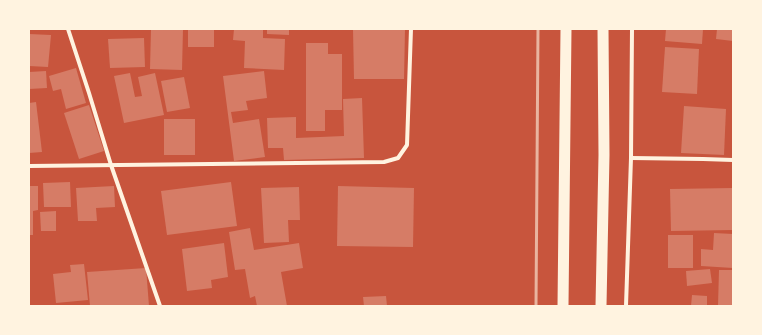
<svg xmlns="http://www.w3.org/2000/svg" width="762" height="335" font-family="'PT Sans Narrow',sans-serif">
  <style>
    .building { fill: #d67c66 }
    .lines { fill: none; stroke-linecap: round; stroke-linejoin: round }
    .minor { stroke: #fff3e0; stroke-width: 4 }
    .trunk { stroke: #fff3e0; stroke-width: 11 }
    .rail { stroke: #e9b49f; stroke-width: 3 }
  </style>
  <rect width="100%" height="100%" fill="#c8553d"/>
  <!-- building -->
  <g class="building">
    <path d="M151,29H183L182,70L150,69Z"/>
    <rect x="188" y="29" width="26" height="18"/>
    <path d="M234,29H263V38L285,39L284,70L244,68L245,41L233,40Z"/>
    <path d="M267,29H289V35L267,34Z"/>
    <path d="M353,29H405L404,79H354Z"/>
    <path d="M666,29H703L702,44L665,41Z"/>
    <path d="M717,29H733V41L716,39Z"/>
    <path d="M29,34L51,35L48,67L29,66Z"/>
    <path d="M144,38L145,67L110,68L108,39Z"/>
    <path d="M306,43H328V54H342V110H325V131H306Z"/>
    <path d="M665,47L699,49L697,94L662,92Z"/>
    <path d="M76,68L86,103L66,109L61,89L53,91L49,76Z"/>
    <path d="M46,71L47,88L29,89V72Z"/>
    <path d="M264,71L267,98L246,101L248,110L231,112L233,123L259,119L265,157L234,161L223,76Z"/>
    <path d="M130,73L135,97L142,96L138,77L155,73L164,115L124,123L114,76Z"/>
    <path d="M184,77L190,108L167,112L161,81Z"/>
    <path d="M362,98L364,158L284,160L283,148H268L267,118L296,117V138L344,136L343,99Z"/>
    <path d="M36,102L42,152L29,153V103Z"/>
    <path d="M89,105L104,151L79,159L64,113Z"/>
    <path d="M684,106L726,109L724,155L681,153Z"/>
    <rect x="164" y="119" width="31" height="36"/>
    <path d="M70,182L71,207H44L43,183Z"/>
    <path d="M231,182L237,226L167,235L161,191Z"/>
    <path d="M29,186H38V210L33,211V235H29Z"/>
    <path d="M114,186L115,207L96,208L97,221H78L76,188Z"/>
    <path d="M338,186L414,188L413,247L337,246Z"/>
    <path d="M299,187L300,220H288L289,242L264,243L261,188Z"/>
    <path d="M733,188V230L671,231L670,189Z"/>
    <path d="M56,211V231H41L40,212Z"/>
    <path d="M250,228L254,250L299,243L303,268L281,272L287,306H257L255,296L250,298L245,269L235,270L229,232Z"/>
    <path d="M714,233L733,234V268L701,266V249L713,250Z"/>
    <rect x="668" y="235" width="25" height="33"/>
    <path d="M224,243L228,277L211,280L212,288L187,291L182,249Z"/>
    <path d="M84,264L88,300L56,303L53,274L71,272L70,265Z"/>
    <path d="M146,268L149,306H90L87,272Z"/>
    <path d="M710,269L712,283L687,286L686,271Z"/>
    <path d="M719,270H733V306H718Z"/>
    <path d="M692,295L707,296V306H691Z"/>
    <path d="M386,296L387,306H364L363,297Z"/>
  </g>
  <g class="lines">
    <!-- minor -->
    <g class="minor">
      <path d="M68,29L89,93L111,165L160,306"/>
      <path d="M631,158L703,159L733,160"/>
      <path d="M29,166L384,162L398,158L407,145L411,29"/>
      <path d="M626,306L631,158L632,29"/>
    </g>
    <!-- trunk -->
    <g class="trunk">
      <path d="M563,306L566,29"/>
      <path d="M601,306L604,155L603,29"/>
    </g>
    <!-- rail -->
    <path class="rail" d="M536,306L538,29"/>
  </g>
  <!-- border -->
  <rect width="762" height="335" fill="none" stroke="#fff3e0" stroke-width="60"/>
</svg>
